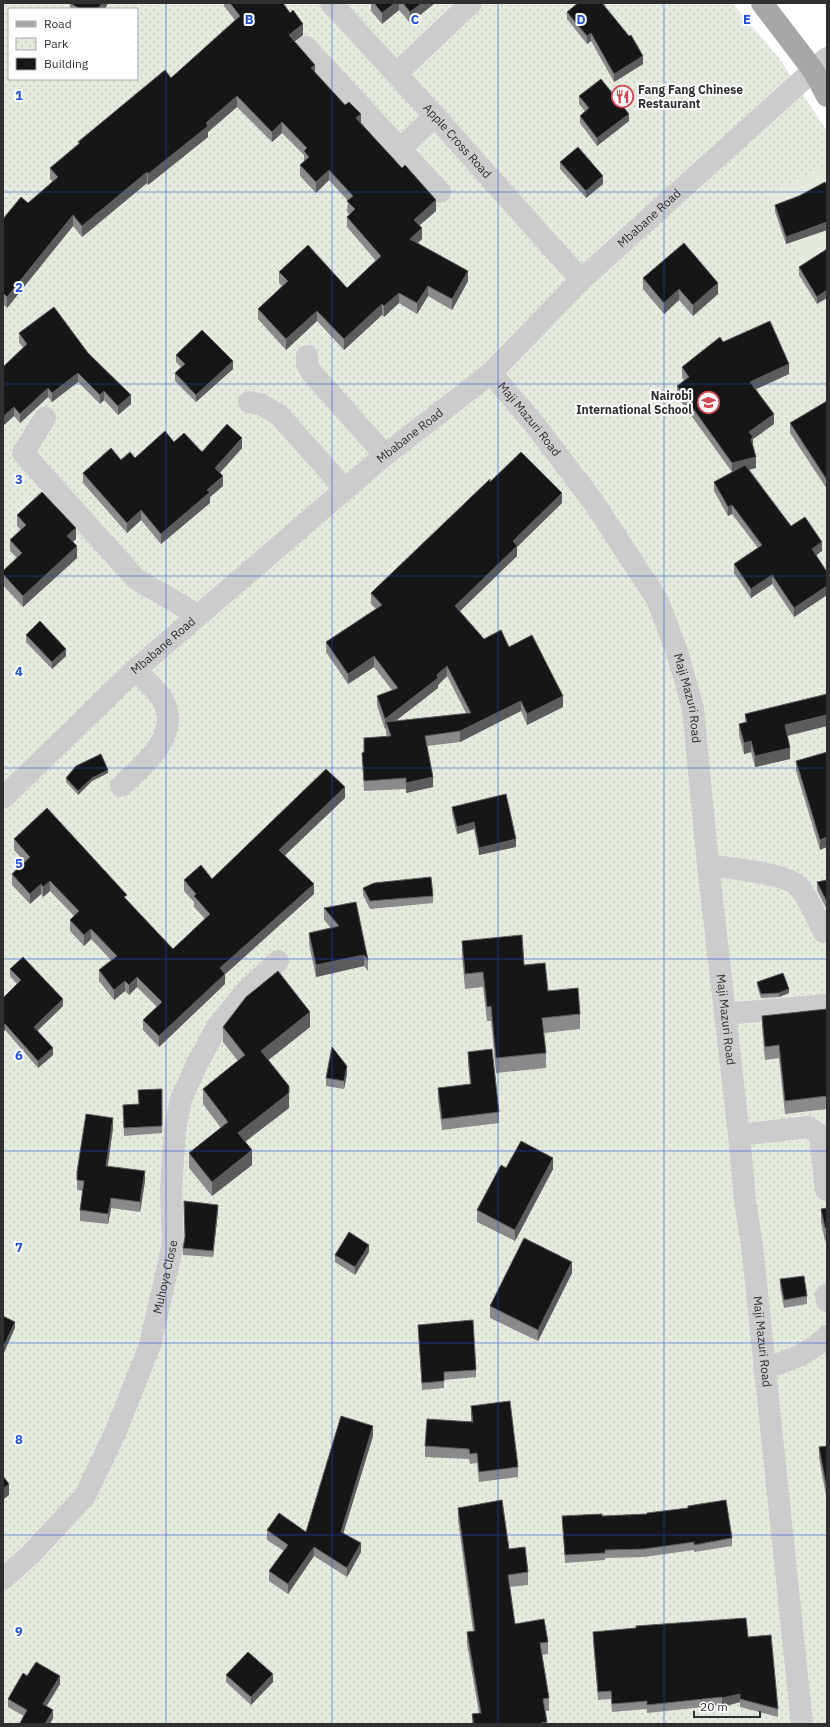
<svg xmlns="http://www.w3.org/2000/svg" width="830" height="1727" font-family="'IBM Plex Sans',sans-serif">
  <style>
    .park { fill: url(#park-dots); fill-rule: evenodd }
    .pitch { fill: #e5eade }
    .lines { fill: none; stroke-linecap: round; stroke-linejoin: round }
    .minor { stroke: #ccc; stroke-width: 22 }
    .major { stroke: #a7a7a7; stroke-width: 22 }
    .wall { fill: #8a8a8a; fill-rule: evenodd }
    .shaded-wall { fill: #5c5c5c }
    .building { fill: #161616; stroke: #5c5c5c }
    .grid { fill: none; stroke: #1d4ed8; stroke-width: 1; stroke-opacity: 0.55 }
    .labels { text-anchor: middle; stroke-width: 4; stroke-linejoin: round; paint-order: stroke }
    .poi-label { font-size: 12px; font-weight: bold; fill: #2f2f2f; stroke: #fff; text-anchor: start }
    .street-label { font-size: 12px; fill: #2f2f2f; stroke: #fff }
    .grid-label { font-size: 13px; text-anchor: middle; font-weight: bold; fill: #1d4ed8; stroke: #fff; stroke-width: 4; stroke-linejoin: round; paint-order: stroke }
  </style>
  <defs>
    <pattern id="park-dots" width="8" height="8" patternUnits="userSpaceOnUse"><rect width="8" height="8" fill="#e5eade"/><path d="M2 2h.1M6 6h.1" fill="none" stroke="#c5c9bf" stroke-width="1.8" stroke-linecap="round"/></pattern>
  </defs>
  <rect width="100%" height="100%" fill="#fff"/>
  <!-- park -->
  <path class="park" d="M3,3H732L779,58L827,131V1724H3ZM9,9H137V79H9Z"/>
  <!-- pitch -->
  <path class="pitch" d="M827,165V311L769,193Z"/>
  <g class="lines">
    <!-- minor -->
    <g class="minor">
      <path id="s1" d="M331,3L435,116L581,280"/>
      <path d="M306,47L440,192"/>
      <path d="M396,74L471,3"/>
      <path d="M399,150L435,116"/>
      <path d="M307,356V364L312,373L385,455"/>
      <path id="s2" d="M491,373L535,425L592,500L657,599L677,652L693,708L708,865L739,1135L745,1201L752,1245L802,1724"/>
      <path d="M249,402L260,404L278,414L345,489"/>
      <path d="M45,418L23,453L136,579L198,615"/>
      <path d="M121,786C143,766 180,736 164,702C158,690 144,679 135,670"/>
      <path id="s3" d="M3,798L135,670L385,455L491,373L581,280L827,58"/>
      <path d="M708,865C727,868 786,873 798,886C810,899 816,917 824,932"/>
      <path d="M725,1014L827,1005"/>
      <path d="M739,1135L808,1127L820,1135L826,1190"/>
      <path d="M826,1295L827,1301"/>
      <path d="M764,1369C789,1360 808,1355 827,1336"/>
      <path id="s4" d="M3,1579L30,1555L85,1496L116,1431L150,1345L173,1244L171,1190L175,1129L181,1099L198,1062L217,1027L245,992L278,961"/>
    </g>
    <!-- major -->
    <path class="major" d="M762,3L813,70L827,96"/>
  </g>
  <!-- wall -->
  <g class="wall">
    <path d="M70,3H108L105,9H70Z"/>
    <path d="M224,3H283L303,35L294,42L315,73L361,123L436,211L419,226L422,239L418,243L468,281L452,310L428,296L417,314L399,303L384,317L382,315L344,350L317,321L286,350L258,319V309L282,286L279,283V272L347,288L376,261L347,227V217L349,214L347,212L348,201L329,180L316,193L300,176V165L304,162V155L282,133L272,142L237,107L208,132V137L148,185L147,183L82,237L73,226L7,308L3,304V219L28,203L53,182L50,179V168L78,144V142L171,78L235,20L224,6Z"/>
    <path d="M371,3H435L410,23L399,10L382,24L371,11Z"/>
    <path d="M578,3H607L604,5L643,64L614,82L591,41L587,44L567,19V12Z"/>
    <path d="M579,96L629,121L597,146L580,123V116L585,111L579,104Z"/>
    <path d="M560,162L603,184L586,198L560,169Z"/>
    <path d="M827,185V230L786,244L775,212V205Z"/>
    <path d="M827,249L817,304L799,275V267Z"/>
    <path d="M643,278L718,294L693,316L679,300L664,314L643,289Z"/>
    <path d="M19,333L88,353L131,404L118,415L104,400L100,404L78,382L52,402L48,397L20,423L14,416L4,425L3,424V367L23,348L19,342Z"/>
    <path d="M723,342L789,374L756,389L774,424L753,439V447L756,468L749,469L791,526L822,551L816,555L827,572V595L794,617L772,584L751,598L734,573V564L758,548L732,514L728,516L714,491V482L732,472L677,396V386L684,381L682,377V367Z"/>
    <path d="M176,355L233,369L196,402L175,381V373L181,367L176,362Z"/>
    <path d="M827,401V489L790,433V423Z"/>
    <path d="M174,442L202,452L242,448L220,473L223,486L210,497V503L161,544L141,520L127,533L83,483V473L121,460L135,458Z"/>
    <path d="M490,482L562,503L517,547V556L460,611L484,639L509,647L563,707L527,725L521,711L460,742L427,746L433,787L406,793V789L364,791L362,753L364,752V738L387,737L386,733V728L385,729L377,706V696L392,690L374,667L348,684L326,652V642L376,609L371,604V593ZM447,676L466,713L395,721L438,688V685Z"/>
    <path d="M17,515L76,539L73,542L77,558L23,607L3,585V571L17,558L10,551V540L21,530L17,526Z"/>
    <path d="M26,635L66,656L52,669L26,642Z"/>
    <path d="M745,714L827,726L788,736L790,759L755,767L751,752L744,754L739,735V724L745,722Z"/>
    <path d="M827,752L820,850L796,771V761Z"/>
    <path d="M108,773L92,781L78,795L66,782V778Z"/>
    <path d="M345,798L285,855L314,894L225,974V984L159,1047L143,1030V1020L157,1007L137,987L129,995L125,991L114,1000L99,981V970L111,960L91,939L84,946L70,931V920L74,916L50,891L43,897L41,894L30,904L12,885V874L25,862L14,850V839L127,900L173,949L205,919L194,907V902L184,891V880L212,879Z"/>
    <path d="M452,807L516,847L479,855L474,829L457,834L452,814Z"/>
    <path d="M827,880V910L817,890V882Z"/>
    <path d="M363,888L433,896V903L370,909L363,895Z"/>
    <path d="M324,908L368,960V971L364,966L316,977L309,944V933L331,928L324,920Z"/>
    <path d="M462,941L524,965L548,991L580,1014V1029L544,1033L546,1053V1068L496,1073L491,1021H487L483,987L465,989L462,955Z"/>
    <path d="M10,969L63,1006L37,1031L53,1055L38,1068L5,1030L3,1032V998L17,984L10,976Z"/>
    <path d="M757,982L789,993L779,997L761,998L757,986Z"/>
    <path d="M827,1009V1109L785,1114L779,1058L765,1060L762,1028V1016Z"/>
    <path d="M223,1027H310L268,1060L289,1108L245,1142L252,1165L212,1196L189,1168V1153L221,1128L203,1104V1089L238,1061L223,1042Z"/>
    <path d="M468,1052L499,1112V1123L442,1130L438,1099V1088L470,1084L468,1063Z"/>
    <path d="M347,1074L344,1089L326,1086V1078Z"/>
    <path d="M162,1089V1133L124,1136L123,1105L139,1104Z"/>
    <path d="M113,1128L108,1166L145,1181L140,1212L111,1208L108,1224L80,1221V1210L83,1191L77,1190V1172Z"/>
    <path d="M506,1168L553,1169L515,1241L477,1222V1210Z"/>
    <path d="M827,1208V1240L825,1241L821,1222V1209Z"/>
    <path d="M218,1211L213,1257L183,1255V1248Z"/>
    <path d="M369,1252L355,1275L335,1262V1255Z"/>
    <path d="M572,1273L538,1341L490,1318V1306Z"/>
    <path d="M780,1279L807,1296V1304L784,1308L780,1287Z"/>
    <path d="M418,1325L476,1370V1377L444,1380V1388L422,1390Z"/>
    <path d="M471,1406L518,1467V1477L479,1482L477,1463L470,1464L469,1459L425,1457V1446L471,1421Z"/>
    <path d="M373,1436L343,1533L361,1552L347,1577L314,1556L288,1594L269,1581V1571L284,1551L267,1540V1530L306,1532Z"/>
    <path d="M827,1446V1496H826L819,1458V1447Z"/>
    <path d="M688,1506L732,1538V1546L694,1552V1550L644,1557L605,1558V1560L565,1563L562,1516H602L647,1514L688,1509Z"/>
    <path d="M458,1508L509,1549L528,1572V1585L510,1587L515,1624L548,1642V1654L542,1655L549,1698V1711H545L547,1724H472V1714L479,1713L467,1644V1632L473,1631L458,1520Z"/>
    <path d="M593,1632L748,1637L778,1709V1717L740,1707V1702L722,1707V1705L647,1713V1709L612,1712L611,1699L598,1700L593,1640Z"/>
    <path d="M226,1675L273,1682L251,1705L226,1682Z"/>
    <path d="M27,1676L60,1684L46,1706L53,1718L50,1724H20L24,1716L8,1707V1699Z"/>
  </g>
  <!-- shaded-wall -->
  <g class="shaded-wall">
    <path d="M102,3H108L105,9H98Z"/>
    <path d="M395,3H399V10L382,24V13Z"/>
    <path d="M422,3H435L410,23V12Z"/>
    <path d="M303,24V35L289,46V35Z"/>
    <path d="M591,33V41L587,44V36Z"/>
    <path d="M643,56V64L614,82V74Z"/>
    <path d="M315,65V75L311,68Z"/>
    <path d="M237,96V107L208,132V137L148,185V174Z"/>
    <path d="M361,114V125L356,118Z"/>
    <path d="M629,114V121L597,146V138Z"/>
    <path d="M282,122V133L272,142V132Z"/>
    <path d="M329,170V180L316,193V182Z"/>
    <path d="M147,172V183L82,237V226Z"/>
    <path d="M603,176V184L586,198V191Z"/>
    <path d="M436,200V211L414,230V220Z"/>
    <path d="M73,215V226L7,308V297Z"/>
    <path d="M827,222V230L786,244V237Z"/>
    <path d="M422,228V239L410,249V239Z"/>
    <path d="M468,271V281L452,310V299Z"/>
    <path d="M718,283V294L693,316V305Z"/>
    <path d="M428,286V296L417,314V303Z"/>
    <path d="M679,289V300L664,314V303Z"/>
    <path d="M827,290V298L817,304V297Z"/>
    <path d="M399,293V303L384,317V306Z"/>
    <path d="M382,304V315L344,350V339Z"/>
    <path d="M317,311V321L286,350V339Z"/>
    <path d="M233,361V369L196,402V395Z"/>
    <path d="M789,364V374L750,392V382Z"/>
    <path d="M78,373V382L52,402V393Z"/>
    <path d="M48,388V397L20,423V414Z"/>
    <path d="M104,391V400L100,404V395Z"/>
    <path d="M131,395V404L118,415V406Z"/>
    <path d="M14,407V416L4,425V416Z"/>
    <path d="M774,414V424L753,439V447L749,432Z"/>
    <path d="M242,438V448L215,478V468Z"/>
    <path d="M756,457V468L732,474V463Z"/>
    <path d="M223,476V486L210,497V503L161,544V534L207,490Z"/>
    <path d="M562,493V503L517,547V556L455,616V606L513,541Z"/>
    <path d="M732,505V514L728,516V507Z"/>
    <path d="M141,510V520L127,533V523Z"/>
    <path d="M76,528V539L67,547V536Z"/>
    <path d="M822,542V551L812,558V549Z"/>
    <path d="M77,546V558L23,607V596Z"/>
    <path d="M772,575V584L751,598V589Z"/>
    <path d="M827,586V595L794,617V608Z"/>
    <path d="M66,649V656L52,669V662Z"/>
    <path d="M374,656V667L348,684V674Z"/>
    <path d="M447,666V676L438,685V688L388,727L386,722V728L385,729V719Z"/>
    <path d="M563,696V707L527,725V714Z"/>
    <path d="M521,701V711L460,742V731Z"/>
    <path d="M827,715V726L785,736V725Z"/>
    <path d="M751,741V752L744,754V743Z"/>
    <path d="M790,748V759L755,767V756Z"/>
    <path d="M108,770V773L92,781L78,795V791L92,778Z"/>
    <path d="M433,777V787L406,793V783Z"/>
    <path d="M345,787V798L279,861V850Z"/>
    <path d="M474,822V829L457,834V827Z"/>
    <path d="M827,837V847L820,850V840Z"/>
    <path d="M516,839V847L479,855V848Z"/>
    <path d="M50,881V891L43,897V887Z"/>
    <path d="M41,884V894L30,904V894Z"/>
    <path d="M314,884V894L220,979V968Z"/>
    <path d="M91,929V939L84,946V935Z"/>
    <path d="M364,955V966L316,977V965Z"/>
    <path d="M225,974V984L159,1047V1036Z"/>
    <path d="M137,977V987L129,995V985Z"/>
    <path d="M125,981V991L114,1000V990Z"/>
    <path d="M789,989V993L779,997V993Z"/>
    <path d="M63,999V1006L34,1034V1027Z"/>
    <path d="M310,1012V1027L261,1066V1051Z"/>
    <path d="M5,1024V1030L3,1032V1025Z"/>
    <path d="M53,1048V1055L38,1068V1061Z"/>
    <path d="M347,1066V1074L344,1089V1081Z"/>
    <path d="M289,1093V1108L238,1147V1133Z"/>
    <path d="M113,1118V1128L106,1176V1166Z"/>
    <path d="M252,1150V1165L212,1196V1182Z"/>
    <path d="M553,1158V1169L515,1241V1230Z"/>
    <path d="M145,1171V1181L140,1212V1202Z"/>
    <path d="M111,1198V1208L108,1224V1214Z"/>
    <path d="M218,1205V1211L213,1257V1251Z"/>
    <path d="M369,1245V1252L355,1275V1267Z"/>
    <path d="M572,1262V1273L538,1341V1330Z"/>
    <path d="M15,1322V1328L3,1355V1348Z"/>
    <path d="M373,1426V1436L341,1541V1532Z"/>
    <path d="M9,1484V1495L3,1500V1489Z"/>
    <path d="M361,1543V1552L347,1577V1568Z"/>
    <path d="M314,1547V1556L288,1594V1584Z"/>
    <path d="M273,1674V1682L251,1705V1697Z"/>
    <path d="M60,1676V1684L43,1712V1704Z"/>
    <path d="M740,1694V1702L722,1707V1698Z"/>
    <path d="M53,1710V1718L50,1724H45Z"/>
  </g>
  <!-- building -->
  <g class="building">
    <path d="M70,3H102L98,9H80Z"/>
    <path d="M230,3H283L290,13L293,10L303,24L289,35L315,65L311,68L345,105L349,102L361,114L356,118L402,168L405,165L436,200L414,220L422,228L410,239L468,271L452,299L428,286L417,303L399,293L384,306L382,304L344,339L317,311L286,339L258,309L288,281L279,272L308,245L347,288L381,256L347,217L355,209L347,201L353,196L329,170L316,182L300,165L309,157L304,151L307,148L282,122L272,132L237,96L206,123L208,126L148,174L147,172L82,226L73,215L7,297L3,293V219L21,197L28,203L58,177L50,168L80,143L78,142L165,70L171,78L240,16Z"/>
    <path d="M374,3H395L382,13Z"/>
    <path d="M403,3H422L410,12Z"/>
    <path d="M578,3H602L629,36L631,35L643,56L614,74L591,33L587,36L567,12Z"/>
    <path d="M601,79L629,114L597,138L580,116L589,108L579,96Z"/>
    <path d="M578,147L603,176L586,191L560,162Z"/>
    <path d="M825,182L827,185V222L786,237L775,205L799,196Z"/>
    <path d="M684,243L718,283L693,305L679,289L664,303L643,278Z"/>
    <path d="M827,249V290L817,297L799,267Z"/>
    <path d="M54,307L88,353L131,395L118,406L104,391L100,395L78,373L52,393L48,388L20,414L14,407L4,416L3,415V367L27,344L19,333Z"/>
    <path d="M770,321L789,364L750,382L774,414L749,432L753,437L751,439L756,457L732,463L677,386L689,377L682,367L720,337L723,342Z"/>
    <path d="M202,330L233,361L196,395L175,373L185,364L176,355Z"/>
    <path d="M827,401V480L790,423Z"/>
    <path d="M227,424L242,438L215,468L223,476L207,490L210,492L161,534L141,510L127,523L83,473L111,448L121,460L130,452L135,458L165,431L174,442L184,433L202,452Z"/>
    <path d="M521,452L562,493L513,541L517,546L455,606L484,639L501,630L509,647L532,635L563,696L527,714L521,701L460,731L425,736L433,777L406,783V778L364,781L362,753L364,752V738L391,736L386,722L471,713L447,666L437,675L438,678L385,719L377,696L398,688L374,656L348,674L326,642L382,605L371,593L490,479V482Z"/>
    <path d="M745,465L791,526L805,517L822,542L812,549L827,572V586L794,608L772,575L751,589L734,564L762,545L732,505L728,507L714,482Z"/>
    <path d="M42,492L76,528L67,536L77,546L23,596L3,574V571L22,553L10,540L26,525L17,515Z"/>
    <path d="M40,621L66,649L52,662L26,635Z"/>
    <path d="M827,694V715L785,725L790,748L755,756L751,741L744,743L739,724L747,722L745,714Z"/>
    <path d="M827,752V837L820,840L796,761Z"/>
    <path d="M101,754L108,770L92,778L78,791L66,778L76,766Z"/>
    <path d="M326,769L345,787L279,850L314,884L220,968L225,974L159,1036L143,1020L162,1002L137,977L129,985L125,981L114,990L99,970L117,956L91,929L84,935L70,920L79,911L50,881L43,887L41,884L30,894L12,874L30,857L14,839L47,808L127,895L124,897L173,949L210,914L194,896L196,894L184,880L201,865L212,879Z"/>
    <path d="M506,794L516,839L479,848L474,822L457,827L452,807Z"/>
    <path d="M431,877L433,896L370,901L363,888L374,883Z"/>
    <path d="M827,880V902L817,882Z"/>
    <path d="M356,902L368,960L364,955L316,965L309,933L339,926L324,908Z"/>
    <path d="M522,935L524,965L545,963L548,991L578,988L580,1014L542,1018L546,1053L496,1058L491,1006L487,1007L483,972L465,974L462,941Z"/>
    <path d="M23,957L63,999L34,1027L53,1048L38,1061L5,1024L3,1025V998L21,980L10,969Z"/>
    <path d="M278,971L310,1012L261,1051L289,1086V1093L238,1133L252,1150L212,1182L189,1153L228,1122L203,1089L245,1055L223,1027L246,997Z"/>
    <path d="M783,973L789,989L779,993L761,994L757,982Z"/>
    <path d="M827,1009V1096L785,1101L779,1045L765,1047L762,1016Z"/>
    <path d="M332,1047L347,1066L344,1081L326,1078Z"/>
    <path d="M492,1049L499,1112L442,1119L438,1088L471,1084L468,1052Z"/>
    <path d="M162,1089V1126L124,1128L123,1105L139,1104L138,1090Z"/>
    <path d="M86,1114L113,1118L106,1166L145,1171L140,1202L111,1198L108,1214L80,1210L84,1181L77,1180V1172Z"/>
    <path d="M521,1141L553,1158L515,1230L477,1210L501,1165L506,1168Z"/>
    <path d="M184,1201L218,1205L213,1251L183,1248L185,1237Z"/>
    <path d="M827,1208V1228H825L821,1209Z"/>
    <path d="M349,1232L369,1245L355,1267L335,1255Z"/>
    <path d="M524,1238L572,1262L538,1330L490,1306Z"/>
    <path d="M804,1276L807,1296L784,1300L780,1279Z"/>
    <path d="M3,1316L15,1322L3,1348Z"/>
    <path d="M473,1320L476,1370L444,1372V1381L422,1383L418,1325Z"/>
    <path d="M510,1401L518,1467L479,1472L477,1453L470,1454L469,1449L425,1446L427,1419L473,1422L471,1406Z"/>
    <path d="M341,1416L373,1426L341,1532L361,1543L347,1568L314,1547L288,1584L269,1571L288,1545L267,1530L279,1513L306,1532Z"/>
    <path d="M827,1446V1485H826L819,1447Z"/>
    <path d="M3,1476L9,1484L3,1489Z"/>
    <path d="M502,1500L509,1549L525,1547L528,1572L508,1575L515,1624L544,1619L548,1642L540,1643L549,1698L543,1699L547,1722L541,1723V1724H474L472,1714L481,1713L467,1632L475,1631L458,1508Z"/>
    <path d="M726,1500L732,1538L694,1545V1542L644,1549L605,1550V1553L565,1555L562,1516L602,1514V1516L647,1514V1513L688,1508V1506Z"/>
    <path d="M746,1618L748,1637L771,1635L778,1709L740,1699V1694L722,1698V1697L647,1705V1701L612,1704L611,1691L598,1692L593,1632L636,1628V1626Z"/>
    <path d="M248,1652L273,1674L251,1697L226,1675Z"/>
    <path d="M36,1662L60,1676L43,1704L53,1710L45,1724H21L20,1723L27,1710L8,1699L23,1673L27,1676Z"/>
  </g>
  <!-- grid -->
  <path class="grid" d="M166,3V1724M332,3V1724M498,3V1724M664,3V1724M3,192H827M3,384H827M3,576H827M3,768H827M3,959H827M3,1151H827M3,1343H827M3,1535H827"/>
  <!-- icons -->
  <defs>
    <symbol id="restaurant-ring" viewBox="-11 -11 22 22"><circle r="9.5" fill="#fff" stroke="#d14652" stroke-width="1.5"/><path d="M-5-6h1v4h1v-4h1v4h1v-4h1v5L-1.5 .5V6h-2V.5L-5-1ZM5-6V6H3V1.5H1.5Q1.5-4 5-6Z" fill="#d14652"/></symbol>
    <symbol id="school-ring" viewBox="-11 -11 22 22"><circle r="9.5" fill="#fff" stroke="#d14652" stroke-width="1.5"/><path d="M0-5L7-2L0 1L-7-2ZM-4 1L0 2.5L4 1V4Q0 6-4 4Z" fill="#d14652"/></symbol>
  </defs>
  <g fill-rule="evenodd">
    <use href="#restaurant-ring" x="610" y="84" width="25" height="25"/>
    <use href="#school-ring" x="696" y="390" width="25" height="25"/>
  </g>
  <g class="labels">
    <!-- poi labels -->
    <g class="poi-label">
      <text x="638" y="94">Fang Fang Chinese<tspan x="638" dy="14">Restaurant</tspan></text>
      <text x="692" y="400" text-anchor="end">Nairobi<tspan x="692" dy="14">International School</tspan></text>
    </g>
    <!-- street labels -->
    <g class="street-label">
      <text dy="4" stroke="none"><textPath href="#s1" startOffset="187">Apple Cross Road</textPath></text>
      <text dy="4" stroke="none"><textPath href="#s3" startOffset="869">Mbabane Road</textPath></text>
      <text dy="4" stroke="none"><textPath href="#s2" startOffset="60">Maji Mazuri Road</textPath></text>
      <text dy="4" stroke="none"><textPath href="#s3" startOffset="545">Mbabane Road</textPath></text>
      <text dy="4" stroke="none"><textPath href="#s3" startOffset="221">Mbabane Road</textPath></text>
      <text dy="4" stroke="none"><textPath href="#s2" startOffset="385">Maji Mazuri Road</textPath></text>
      <text dy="4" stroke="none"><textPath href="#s2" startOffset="709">Maji Mazuri Road</textPath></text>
      <text dy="4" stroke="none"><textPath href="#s4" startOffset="351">Muhoya Close</textPath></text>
      <text dy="4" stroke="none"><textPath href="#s2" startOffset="1033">Maji Mazuri Road</textPath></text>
    </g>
  </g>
  <g class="grid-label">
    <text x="249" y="24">B</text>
    <text x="415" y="24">C</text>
    <text x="581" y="24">D</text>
    <text x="747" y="24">E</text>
    <text x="19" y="100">1</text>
    <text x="19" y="292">2</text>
    <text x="19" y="484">3</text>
    <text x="19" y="676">4</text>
    <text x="19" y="868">5</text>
    <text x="19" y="1060">6</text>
    <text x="19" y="1252">7</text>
    <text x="19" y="1444">8</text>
    <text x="19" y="1636">9</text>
  </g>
  <!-- border -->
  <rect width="830" height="1727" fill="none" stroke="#2f2f2f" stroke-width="8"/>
  <!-- legend -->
  <rect x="8" y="8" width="130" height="72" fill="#ffffff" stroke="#acacac"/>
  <rect x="16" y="21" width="20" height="6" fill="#a7a7a7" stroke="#acacac"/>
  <text x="44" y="28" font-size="12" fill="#2f2f2f">Road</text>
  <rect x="16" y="38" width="20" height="12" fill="url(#park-dots)" stroke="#acacac"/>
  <text x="44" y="48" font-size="12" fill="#2f2f2f">Park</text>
  <rect x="16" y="58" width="20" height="12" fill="#161616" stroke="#acacac"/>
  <text x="44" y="68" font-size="12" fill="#2f2f2f">Building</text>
  <!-- scale -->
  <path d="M694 1711v6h66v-6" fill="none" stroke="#2f2f2f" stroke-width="2"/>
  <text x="700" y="1711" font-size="12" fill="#2f2f2f" stroke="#ffffff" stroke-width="3" paint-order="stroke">20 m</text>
</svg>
